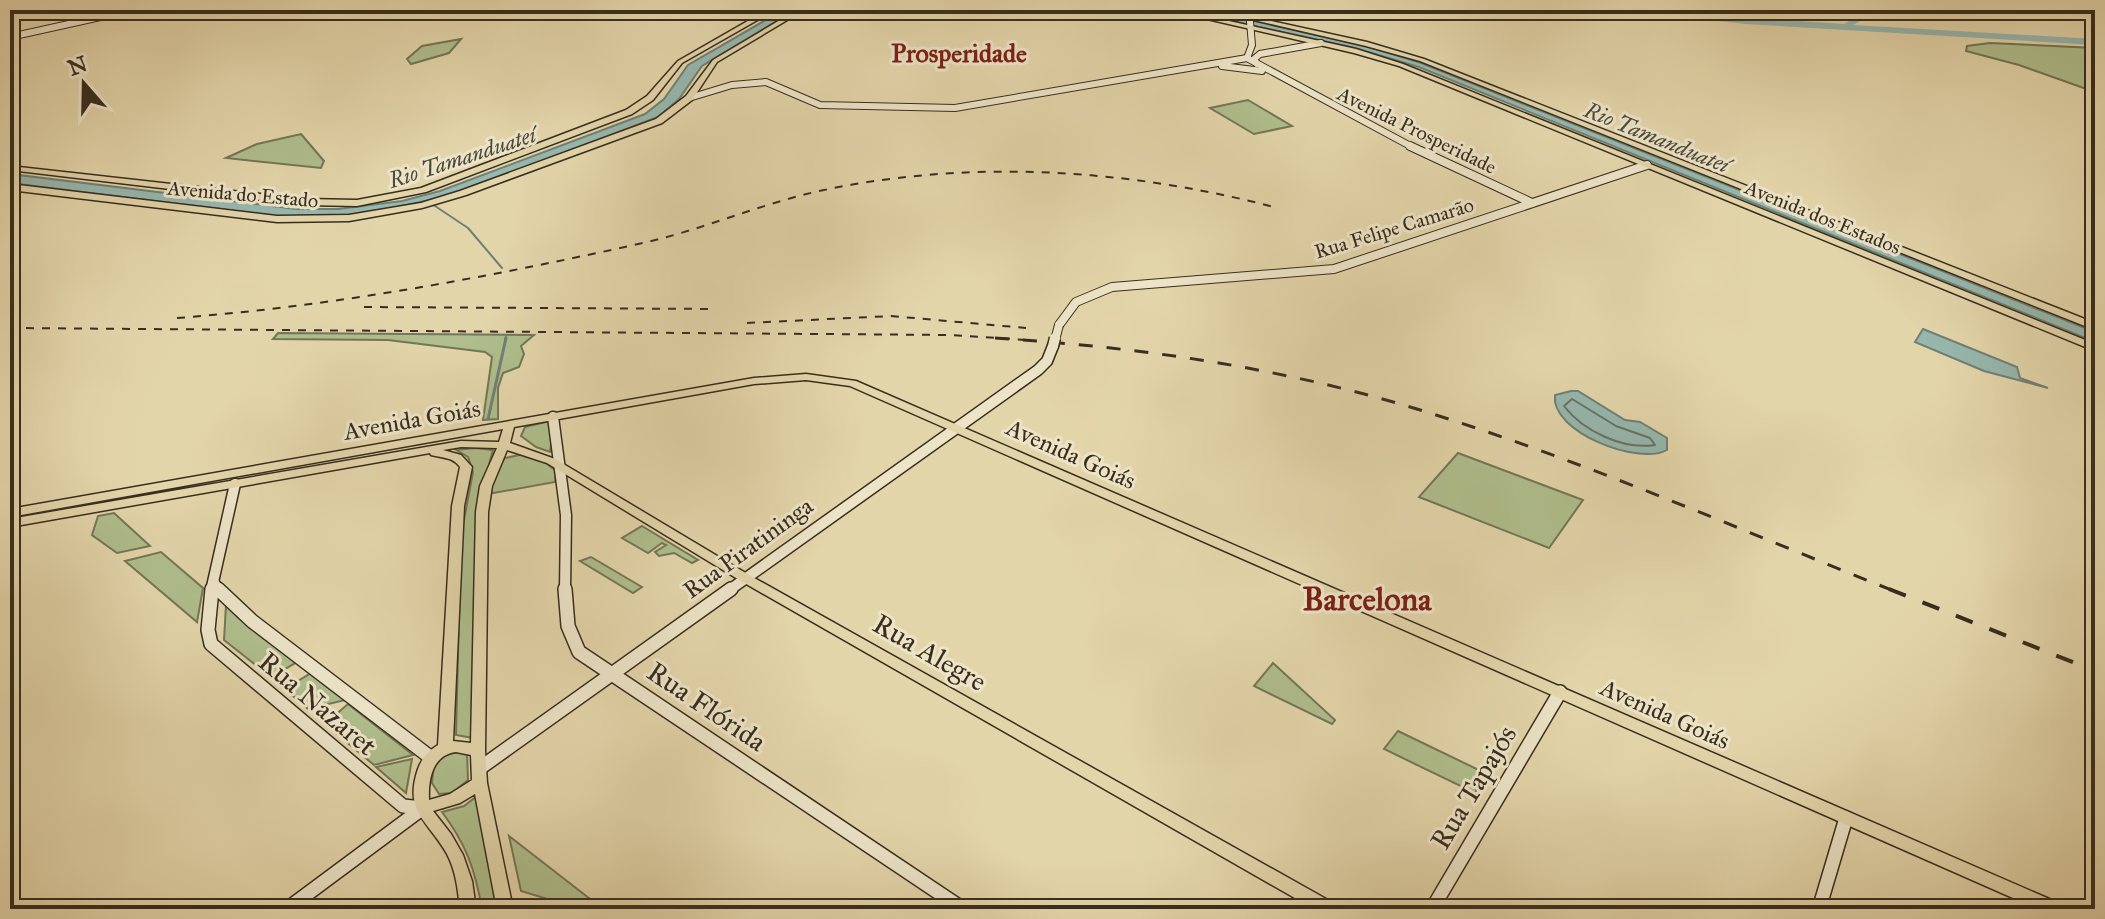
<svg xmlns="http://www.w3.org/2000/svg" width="2105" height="919" font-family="'IM FELL Great Primer',serif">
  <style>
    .green { fill: #afbe8c; stroke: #747656; stroke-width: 2 }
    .water { fill: #96b8af; stroke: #708075; stroke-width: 2 }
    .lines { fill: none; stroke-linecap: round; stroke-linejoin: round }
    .shore { stroke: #677267; stroke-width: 2 }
    .stream-far1 { stroke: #708075; stroke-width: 2 }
    .stream { stroke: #708075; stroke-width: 3 }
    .river { fill: #96b8af; fill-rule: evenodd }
    .secondary-far3-casing { stroke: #382d1f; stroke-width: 8 }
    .secondary-far2-casing { stroke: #382d1f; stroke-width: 10 }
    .secondary-far1-casing { stroke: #382d1f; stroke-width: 13 }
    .secondary-casing { stroke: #382d1f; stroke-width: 16 }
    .primary-casing { stroke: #382d1f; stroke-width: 3 }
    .highway-casing { stroke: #382d1f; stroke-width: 3 }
    .secondary-far3 { stroke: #ede4c8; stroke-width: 6 }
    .secondary-far2 { stroke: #ede4c8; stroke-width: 8 }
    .secondary-far1 { stroke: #ede4c8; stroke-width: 10 }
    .secondary { stroke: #ede4c8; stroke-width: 13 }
    .primary { fill: #e3d5aa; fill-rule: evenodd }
    .highway { fill: #e3d5aa; fill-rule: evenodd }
    .rail-far2 { stroke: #382d1f; stroke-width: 2; stroke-dasharray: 8 8; stroke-linecap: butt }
    .rail-far1 { stroke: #382d1f; stroke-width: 3; stroke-dasharray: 14 14; stroke-linecap: butt }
    .rail { stroke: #382d1f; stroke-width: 4; stroke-dasharray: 18 18; stroke-linecap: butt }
    .secondary-bridge-far1-casing { stroke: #382d1f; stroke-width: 10; stroke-linecap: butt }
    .secondary-bridge-casing { stroke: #382d1f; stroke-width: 13; stroke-linecap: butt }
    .secondary-bridge-far1 { stroke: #ede4c8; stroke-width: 8 }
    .secondary-bridge { stroke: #ede4c8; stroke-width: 10 }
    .labels { text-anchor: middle; stroke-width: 6; stroke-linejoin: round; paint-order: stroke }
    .far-street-label { font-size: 20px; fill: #382d1f; stroke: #ede4c8 }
    .far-water-label { font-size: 22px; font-style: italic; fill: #4b493c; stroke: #ede4c8 }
    .street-label { font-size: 24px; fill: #382d1f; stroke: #ede4c8 }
    .far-district-label { font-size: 26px; font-weight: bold; fill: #7a1f14; stroke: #ede4c8 }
    .near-street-label { font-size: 28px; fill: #382d1f; stroke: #ede4c8 }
    .district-label { font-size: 32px; font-weight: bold; fill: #7a1f14; stroke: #ede4c8 }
  </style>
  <rect width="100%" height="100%" fill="#e3d5aa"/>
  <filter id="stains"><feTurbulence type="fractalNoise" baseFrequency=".0025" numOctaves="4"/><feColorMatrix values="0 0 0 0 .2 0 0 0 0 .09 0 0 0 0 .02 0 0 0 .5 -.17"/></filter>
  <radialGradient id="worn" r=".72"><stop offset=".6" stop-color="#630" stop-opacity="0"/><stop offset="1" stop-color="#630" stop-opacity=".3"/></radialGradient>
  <!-- green -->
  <g class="green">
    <path d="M461,39L449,53L411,64L407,59L422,46Z"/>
    <path d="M1990,43L2095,48V92L2019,65L1966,51L1967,46Z"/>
    <path d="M1248,100L1292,126L1254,134L1210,108Z"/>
    <path d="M301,134L324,161L321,168L226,158L257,144Z"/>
    <path d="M278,333L534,335L521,346L524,354L519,367L503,373L498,388V419L483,420L492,357L485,352L388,340L273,339Z"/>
    <path d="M550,421L553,432L550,452L536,447L521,436L525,427Z"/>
    <path d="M475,448L493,450L479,501L473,738L456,735L461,536L473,472L468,457L456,450Z"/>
    <path d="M1458,453L1583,500L1549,548L1419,497Z"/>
    <path d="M524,454L546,463L556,471L555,482L488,494L497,470L505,458Z"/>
    <path d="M114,513L150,546L117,553L92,535L98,516Z"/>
    <path d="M642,526L698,560L692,563L674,553L659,556L655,552L666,545L662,543L648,553L622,538Z"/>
    <path d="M161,552L203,588L197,622L125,561Z"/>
    <path d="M591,557L642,587L633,593L580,561Z"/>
    <path d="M226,605L297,662L271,677L224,640Z"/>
    <path d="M1273,663L1335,720L1332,724L1254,686Z"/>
    <path d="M311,673L345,700L308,709L285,689Z"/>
    <path d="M348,704L413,755L374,765L325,724Z"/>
    <path d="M1398,731L1485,773L1475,793L1384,749Z"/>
    <path d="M453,750L467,753L468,780L452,793L439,794L432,783L434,762Z"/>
    <path d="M412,759L406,793L376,767Z"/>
    <path d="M477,796L500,909H482C475,869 466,844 442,812L464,806Z"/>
    <path d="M509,836L603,909H580L521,891Z"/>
  </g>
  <!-- water -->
  <g class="water">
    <path d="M783,10H795L702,66L679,99L658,117L449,196L363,214L284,217L10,183V174L296,209H338L402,201L440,191L645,114L664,99L688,65Z"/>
    <path d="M1182,10H1203L1360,44L1421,63L2095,332V342L1419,67L1351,47Z"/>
    <path d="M1923,329L2017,367L2020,378L2048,388L1984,371L1915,342Z"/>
    <path d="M1571,391H1578L1625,420L1640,422L1667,438V450C1639,466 1550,432 1555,395Z"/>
  </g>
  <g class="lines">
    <!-- shore -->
    <path class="shore" d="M1572,399L1616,426L1650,438L1655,445C1623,450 1583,431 1564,406Z"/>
    <!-- stream-far1 -->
    <g class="stream-far1">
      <path d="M432,204L468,228L502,268"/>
      <path d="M505,340L506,336"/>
    </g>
    <!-- stream -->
    <path class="stream" d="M488,419L506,338"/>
    <!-- river -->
    <path class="river" d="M1627,10L1844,24L1854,18L1844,10H1853L1864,19L1853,25L2095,39V45L1746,24L1631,12Z"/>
    <defs>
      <g id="secondary-far3">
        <path d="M10,17L41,10"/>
        <path d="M10,37L132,10"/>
        <path d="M1247,58L1252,45L1249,10"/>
        <path d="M1257,64L1254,59L1260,54L1321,43"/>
        <path d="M1222,66L1262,71"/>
        <path d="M689,98L732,85L766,82L820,105L955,108L1247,58L1414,148"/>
      </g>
      <g id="secondary-far2">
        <path d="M1410,146L1532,203"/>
        <path d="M1059,325L1076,302L1112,287L1334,269L1647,165"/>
      </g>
      <g id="secondary-far1">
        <path d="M553,417L566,515L565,591"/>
        <path d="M214,583L219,591"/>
        <path d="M211,591L235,484"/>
        <path d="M728,591L1038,370L1047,361L1053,346"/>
      </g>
      <g id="secondary">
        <path d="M212,589L208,630L211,644L403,806L423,808"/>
        <path d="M218,589L252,621L430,757"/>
        <path d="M565,589L568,626L579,652L963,909"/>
        <path d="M480,768L731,589"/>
        <path d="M287,909L423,808"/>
        <path d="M1432,909L1560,692"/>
        <path d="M1819,909L1846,818"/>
      </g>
      <path id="primary" d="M806,374L856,381L2061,904L2063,909H2038L850,386L806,380L754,384L514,427L510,443L555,459L749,575L1335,904L1337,909H1314L741,581L547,463L507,450L492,486L488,512L485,751L487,783L513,909H497L475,794L460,803L433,811L451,834L463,855L472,881L476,909H460C458,890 456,871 447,854C429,821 403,813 418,769C422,758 428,751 438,745L452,506L460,467C453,457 443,458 431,455L430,453L10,527V519L461,441L499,442L503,429L10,517V509L754,378ZM461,447L497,448L480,486L476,512L471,743L453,741L464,506L472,467L461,455L443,450ZM456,752L471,755L472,780L450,794L429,800C428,780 432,755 456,752Z"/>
      <g id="highway">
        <path d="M767,10H775L682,63L653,100L632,114L426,192L357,206L305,205L10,170V166L305,199L357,200L421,188L626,110L647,96L678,61Z"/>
        <path d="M797,10H804L717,62L692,100L662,123L466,195L422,208L349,221L277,222L10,190V184L277,216L349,215L421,203L460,191L656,119L686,96L713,60Z"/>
        <path d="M1168,10H1179L1356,49L1403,64L2095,344V351L1399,66L1354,53Z"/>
        <path d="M1210,10H1221L1367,42L1424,59L2095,323V330L1420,61L1366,46Z"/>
      </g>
    </defs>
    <!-- secondary-far3 casing -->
    <use href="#secondary-far3" class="secondary-far3-casing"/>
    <!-- secondary-far2 casing -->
    <use href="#secondary-far2" class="secondary-far2-casing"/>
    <!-- secondary-far1 casing -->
    <use href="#secondary-far1" class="secondary-far1-casing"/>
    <!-- secondary casing -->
    <use href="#secondary" class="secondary-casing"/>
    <!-- primary casing -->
    <use href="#primary" class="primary-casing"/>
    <!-- highway casing -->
    <use href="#highway" class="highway-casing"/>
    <!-- secondary-far3 -->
    <use href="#secondary-far3" class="secondary-far3"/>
    <!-- secondary-far2 -->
    <use href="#secondary-far2" class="secondary-far2"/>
    <!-- secondary-far1 -->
    <use href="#secondary-far1" class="secondary-far1"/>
    <!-- secondary -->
    <use href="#secondary" class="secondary"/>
    <!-- primary -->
    <use href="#primary" class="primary"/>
    <!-- highway -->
    <use href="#highway" class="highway"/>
    <!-- rail-far2 -->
    <g class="rail-far2">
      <path d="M364,307L714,309"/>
      <path d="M177,318C335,306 489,277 643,243C705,229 762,203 824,190C972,159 1128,169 1274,207"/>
      <path d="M747,323L891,316L1026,328"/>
      <path d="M10,328L952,335L1027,340"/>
    </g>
    <!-- rail-far1 -->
    <path class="rail-far1" d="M995,338C1135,347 1272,366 1407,406C1573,456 1733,527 1894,591"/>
    <!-- rail -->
    <path class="rail" d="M1889,589L2095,671"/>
    <defs>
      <path id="secondary-bridge-far1" d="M1055,340L1059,325"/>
      <path id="secondary-bridge" d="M1053,346L1055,338"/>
    </defs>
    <!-- secondary-bridge-far1 casing -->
    <use href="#secondary-bridge-far1" class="secondary-bridge-far1-casing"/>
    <!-- secondary-bridge casing -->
    <use href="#secondary-bridge" class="secondary-bridge-casing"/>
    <!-- secondary-bridge-far1 -->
    <use href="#secondary-bridge-far1" class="secondary-bridge-far1"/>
    <!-- secondary-bridge -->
    <use href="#secondary-bridge" class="secondary-bridge"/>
  </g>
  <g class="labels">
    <!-- far-street labels -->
    <g class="far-street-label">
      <text transform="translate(1417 130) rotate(26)" y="7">Avenida Prosperidade</text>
      <text transform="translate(243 194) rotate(5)" y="7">Avenida do Estado</text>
      <text transform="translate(1823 217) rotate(22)" y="7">Avenida dos Estados</text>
      <text transform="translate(1394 228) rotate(-17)" y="7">Rua Felipe Camarão</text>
    </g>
    <!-- far-water labels -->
    <g class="far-water-label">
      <text transform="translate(1657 137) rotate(22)" y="8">Rio Tamanduateí</text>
      <text transform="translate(462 157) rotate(-18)" y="8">Rio Tamanduateí</text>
    </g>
    <!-- street labels -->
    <g class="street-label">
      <text transform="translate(412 420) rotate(-10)" y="8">Avenida Goiás</text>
      <text transform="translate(1071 454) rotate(24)" y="8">Avenida Goiás</text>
      <text transform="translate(748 548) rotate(-36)" y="8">Rua Piratininga</text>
      <text transform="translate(1665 714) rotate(24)" y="8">Avenida Goiás</text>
    </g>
    <!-- far-district labels -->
    <g class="far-district-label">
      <text x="959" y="62">Prosperidade</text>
    </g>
    <!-- near-street labels -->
    <g class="near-street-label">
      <text transform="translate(930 652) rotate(30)" y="10">Rua Alegre</text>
      <text transform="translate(318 703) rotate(40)" y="10">Rua Nazaret</text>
      <text transform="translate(707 706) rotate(34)" y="10">Rua Flórida</text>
      <text transform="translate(1473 787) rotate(-59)" y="10">Rua Tapajós</text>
    </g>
    <!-- district labels -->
    <g class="district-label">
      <text x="1367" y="610">Barcelona</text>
    </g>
  </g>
  <!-- margin -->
  <rect width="2105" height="919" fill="none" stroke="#e3d5aa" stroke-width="40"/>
  <rect x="12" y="12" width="2081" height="895" fill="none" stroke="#382d1f" stroke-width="4"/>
  <rect x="20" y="20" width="2065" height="879" fill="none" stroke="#382d1f" stroke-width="2"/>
  <!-- north arrow -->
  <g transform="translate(84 84) rotate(340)" stroke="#ede4c8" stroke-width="6" paint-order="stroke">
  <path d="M0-6L14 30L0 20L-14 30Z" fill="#382d1f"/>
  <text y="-12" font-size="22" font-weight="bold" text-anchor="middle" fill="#382d1f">N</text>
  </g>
  <rect width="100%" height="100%" filter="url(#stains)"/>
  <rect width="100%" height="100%" fill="url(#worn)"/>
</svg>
